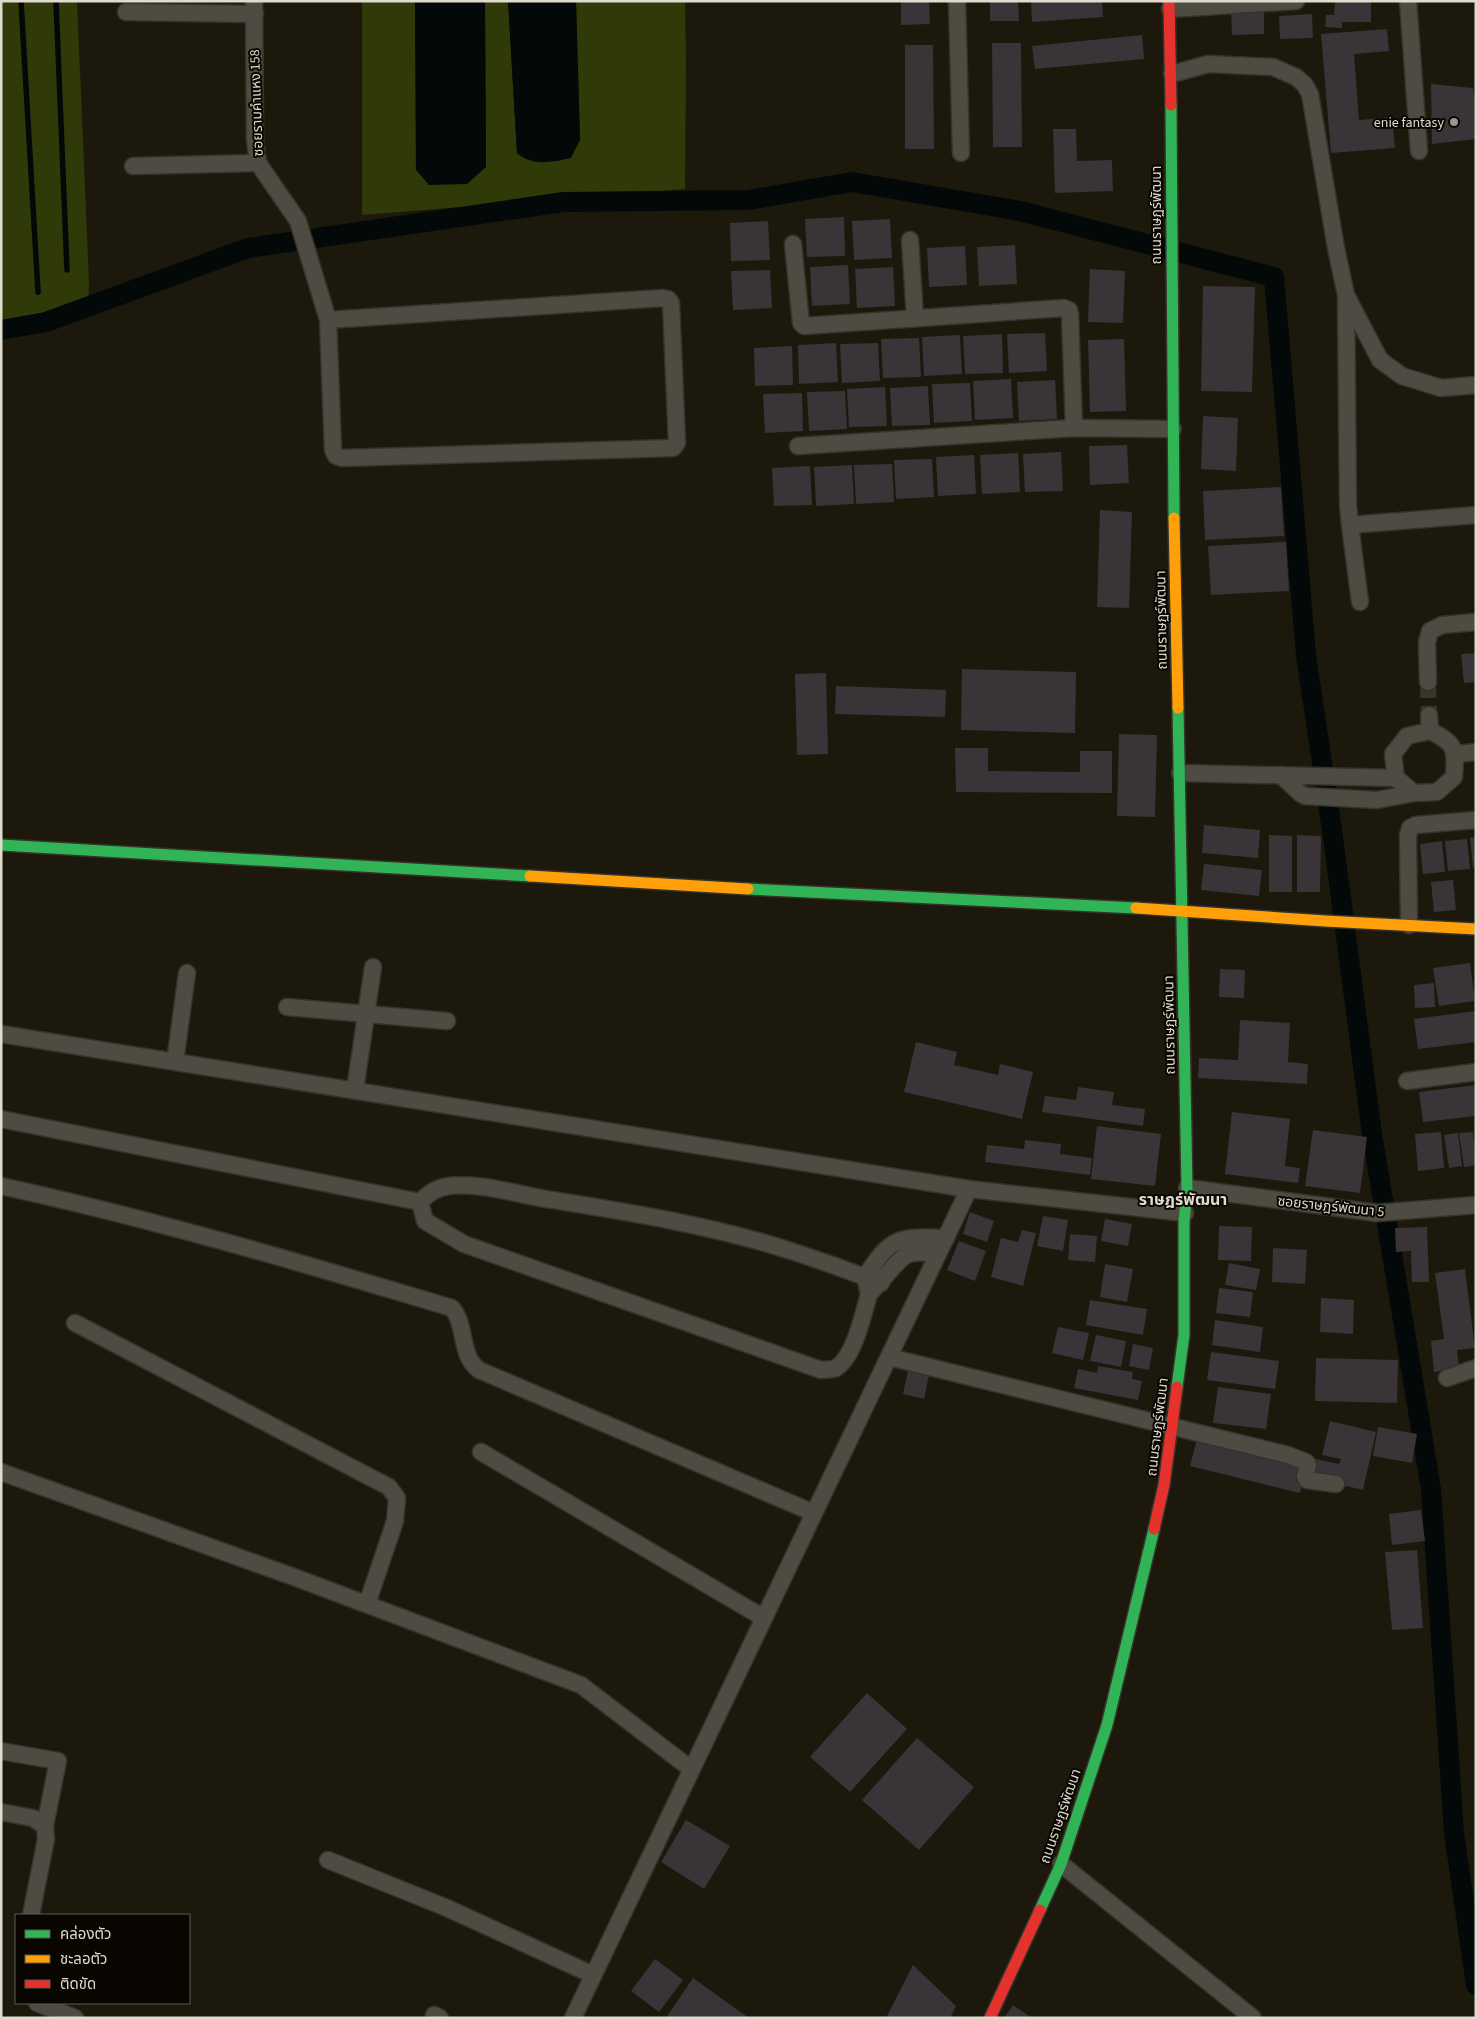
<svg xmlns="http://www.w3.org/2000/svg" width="1477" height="2019" font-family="'Source Sans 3','Noto Sans Thai',sans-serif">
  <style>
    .green { fill: #303a08 }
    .water { fill: #030908 }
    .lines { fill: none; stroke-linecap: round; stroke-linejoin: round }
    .stream { stroke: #030908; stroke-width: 5.5 }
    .canal { stroke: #030908; stroke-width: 20 }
    .building { fill: #3a3338 }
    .street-tunnel { stroke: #393528; stroke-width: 16; stroke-dasharray: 16 8; stroke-linecap: butt }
    .street-casing { stroke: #35332b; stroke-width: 19 }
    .fast-casing { stroke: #35332b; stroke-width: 14 }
    .slow-casing { stroke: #35332b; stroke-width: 14 }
    .jam-casing { stroke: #35332b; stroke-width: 14 }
    .street { stroke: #4e4b42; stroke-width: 16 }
    .fast { stroke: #30b455; stroke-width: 11 }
    .slow { stroke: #ff9f0a; stroke-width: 11 }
    .jam { stroke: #e5322d; stroke-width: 11 }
    .poi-dot { fill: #9b978a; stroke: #090601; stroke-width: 2 }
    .labels { text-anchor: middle; stroke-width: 4; stroke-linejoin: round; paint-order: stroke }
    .street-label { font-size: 14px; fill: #dfdbce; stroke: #090601 }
    .poi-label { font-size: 14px; fill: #dfdbce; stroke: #090601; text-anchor: end }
    .quarter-label { font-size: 16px; font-weight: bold; fill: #dfdbce; stroke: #090601 }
  </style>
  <rect width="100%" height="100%" fill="#1c180b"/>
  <!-- green -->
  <g class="green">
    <path d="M1,1H77L89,282L88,303L1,325Z"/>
    <path d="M362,1H415L416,170L486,167L485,1H508L517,153L580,140L576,1H685L686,62L685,189L362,215Z"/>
  </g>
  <!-- water -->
  <g class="water">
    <path d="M415,1H485L486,167L467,184L429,185L416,170Z"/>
    <path d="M508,1H576L580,140L571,158C552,162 533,167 517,153Z"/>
  </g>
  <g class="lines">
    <!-- stream -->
    <g class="stream">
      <path d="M21,1L38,292"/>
      <path d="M56,1L67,270"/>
    </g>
    <!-- canal -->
    <path class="canal" d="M1,330L46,322L248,248L563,202L748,200L852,182L1020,211L1274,277L1306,655L1332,830L1372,1134L1431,1489L1454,1833L1476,1985"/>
  </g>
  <!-- building -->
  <g class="building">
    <path d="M901,1H929L930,24L901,25Z"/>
    <path d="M990,1H1018L1019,21H990Z"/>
    <path d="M1031,1H1102L1103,17L1032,22Z"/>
    <path d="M1335,1H1371V22H1342V28L1325,27L1326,15H1334Z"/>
    <path d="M1264,11V34L1232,35L1231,12Z"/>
    <path d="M1312,14L1313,38L1280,39L1279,16Z"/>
    <path d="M1387,29L1389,51L1354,54L1359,120L1392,117L1395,148L1331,153L1321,34Z"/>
    <path d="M1142,35L1144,59L1035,69L1032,46Z"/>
    <path d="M992,43H1021L1022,147H993Z"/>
    <path d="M905,45H933L934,149H905Z"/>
    <path d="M1431,84L1473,88L1476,106V139L1432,144Z"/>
    <path d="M1053,129H1076L1077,161L1112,160L1113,191L1055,193Z"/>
    <path d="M844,217L845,256L807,257L805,219Z"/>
    <path d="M890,219L892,258L854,260L852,221Z"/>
    <path d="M768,221L770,260L731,261L730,223Z"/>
    <path d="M1015,245L1017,284L979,286L977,247Z"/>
    <path d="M965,246L967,285L929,287L927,248Z"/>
    <path d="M848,265L850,304L812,306L810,267Z"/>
    <path d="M893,267L895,306L857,308L855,269Z"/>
    <path d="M1090,269L1125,271L1123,323L1088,322Z"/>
    <path d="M770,270L772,308L733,310L731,271Z"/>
    <path d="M1203,286L1255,287L1252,392L1201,391Z"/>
    <path d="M1045,333L1047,371L1009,373L1007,334Z"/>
    <path d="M1002,334L1003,373L965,374L963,336Z"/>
    <path d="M960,335L962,374L924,376L922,337Z"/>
    <path d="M919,338L921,377L883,378L881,339Z"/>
    <path d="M1124,339L1126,411L1090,412L1088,340Z"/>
    <path d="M836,343L838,382L799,384L798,345Z"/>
    <path d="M878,343L880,381L842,383L840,344Z"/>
    <path d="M792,346L793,385L755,386L754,348Z"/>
    <path d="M1011,379L1013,418L975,420L973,381Z"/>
    <path d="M1055,380L1057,419L1019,421L1017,382Z"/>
    <path d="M970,383L972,421L934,423L932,384Z"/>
    <path d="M928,386L930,425L892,426L890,388Z"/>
    <path d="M885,387L887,426L849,427L847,389Z"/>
    <path d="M845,391L847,429L809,431L807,392Z"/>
    <path d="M802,393L803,431L765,433L763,394Z"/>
    <path d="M1203,416L1238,418L1236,471L1201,469Z"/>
    <path d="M1127,445L1129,483L1090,485L1089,446Z"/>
    <path d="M1061,452L1063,491L1025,492L1023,454Z"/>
    <path d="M1018,453L1020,492L982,494L980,455Z"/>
    <path d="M974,455L976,494L938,496L936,457Z"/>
    <path d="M932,459L934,497L896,499L894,460Z"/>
    <path d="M892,464L894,502L856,504L854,465Z"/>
    <path d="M852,465L854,504L816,506L814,467Z"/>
    <path d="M810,466L812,505L774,506L772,468Z"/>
    <path d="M1281,487L1284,536L1205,540L1203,491Z"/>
    <path d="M1100,510L1132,512L1129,608L1097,607Z"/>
    <path d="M1286,542L1289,591L1211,595L1208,546Z"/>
    <path d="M1476,653V682L1464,683L1461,654Z"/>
    <path d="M962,669L1076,672L1075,733L961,730Z"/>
    <path d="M826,673L828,754L797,755L795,674Z"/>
    <path d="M836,686L946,690L945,717L835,714Z"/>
    <path d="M1119,734L1157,735L1155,817L1117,816Z"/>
    <path d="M955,748H988V771L1080,772V751H1112V793L956,792Z"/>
    <path d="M1204,825L1260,830L1258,858L1202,853Z"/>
    <path d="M1269,835L1292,836V892H1269Z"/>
    <path d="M1297,835L1321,836L1320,892H1297Z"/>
    <path d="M1476,837V868H1473L1470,838Z"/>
    <path d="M1467,839L1470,869L1448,871L1445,841Z"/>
    <path d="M1442,841L1445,872L1423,874L1420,844Z"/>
    <path d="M1204,864L1262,870L1259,896L1201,890Z"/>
    <path d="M1453,880L1456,910L1434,912L1431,882Z"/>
    <path d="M1470,963L1475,1001L1439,1006L1433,968Z"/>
    <path d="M1220,969L1245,970L1244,998L1219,997Z"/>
    <path d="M1434,983L1435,1007L1415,1008L1414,985Z"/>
    <path d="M1476,1011V1042L1418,1049L1414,1019Z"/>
    <path d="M1240,1020L1290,1023L1288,1062L1308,1064L1307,1084L1198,1078L1199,1058L1238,1060Z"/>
    <path d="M916,1042L957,1052L954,1065L998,1075L1000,1064L1033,1072L1022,1119L904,1092Z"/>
    <path d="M1476,1085V1116L1423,1122L1419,1092Z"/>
    <path d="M1078,1087L1114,1092L1112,1105L1145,1109L1143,1126L1042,1112L1045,1096L1076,1100Z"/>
    <path d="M1232,1112L1290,1119L1285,1166L1300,1168L1298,1183L1225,1174Z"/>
    <path d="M1097,1126L1161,1134L1155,1186L1091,1179Z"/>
    <path d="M1313,1130L1367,1137L1360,1193L1305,1186Z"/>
    <path d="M1441,1132L1444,1168L1418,1171L1415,1134Z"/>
    <path d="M1473,1132L1476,1165L1464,1167L1459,1133Z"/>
    <path d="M1458,1133L1462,1166L1449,1168L1444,1135Z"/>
    <path d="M1025,1140L1061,1144L1060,1154L1092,1158L1090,1175L985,1162L987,1145L1024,1149Z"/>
    <path d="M970,1212L994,1221L987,1242L963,1234Z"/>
    <path d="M1043,1216L1068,1220L1063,1251L1037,1246Z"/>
    <path d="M1105,1219L1132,1224L1128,1246L1101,1241Z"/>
    <path d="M1219,1226L1252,1227L1251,1261L1218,1260Z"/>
    <path d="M1427,1227L1429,1282H1412L1411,1251L1396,1252L1395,1228Z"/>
    <path d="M1022,1230L1036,1233L1023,1286L991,1277L1001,1238L1018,1242Z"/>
    <path d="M1070,1234L1097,1236L1095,1262L1068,1260Z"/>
    <path d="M959,1241L986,1251L975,1281L947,1270Z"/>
    <path d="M1273,1248L1307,1250L1305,1284L1272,1282Z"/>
    <path d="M1229,1263L1260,1269L1256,1290L1225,1285Z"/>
    <path d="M1105,1264L1133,1269L1127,1302L1100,1297Z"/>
    <path d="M1465,1269L1475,1348L1457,1350L1459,1369L1434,1372L1431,1341L1444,1339L1435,1273Z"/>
    <path d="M1219,1288L1253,1292L1250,1317L1216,1313Z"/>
    <path d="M1321,1298L1354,1300L1353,1334L1320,1332Z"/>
    <path d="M1090,1300L1147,1309L1143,1335L1086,1325Z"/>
    <path d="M1215,1320L1263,1327L1260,1352L1212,1345Z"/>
    <path d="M1058,1327L1089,1333L1083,1360L1052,1353Z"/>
    <path d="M1096,1335L1126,1341L1121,1367L1090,1361Z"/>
    <path d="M1133,1344L1153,1348L1149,1370L1129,1366Z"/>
    <path d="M1211,1352L1279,1361L1275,1389L1207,1380Z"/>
    <path d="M1316,1358L1398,1360L1397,1403L1315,1401Z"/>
    <path d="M1098,1366L1133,1372L1132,1379L1142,1381L1138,1400L1074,1388L1078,1369L1097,1373Z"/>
    <path d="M908,1370L929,1375L924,1399L903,1394Z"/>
    <path d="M1218,1387L1271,1394L1266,1429L1213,1423Z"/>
    <path d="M1330,1421L1376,1432L1363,1490L1308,1477L1312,1458L1339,1464L1341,1459L1322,1455Z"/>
    <path d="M1378,1427L1417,1434L1412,1463L1373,1456Z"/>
    <path d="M1197,1439L1307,1466L1300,1493L1190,1466Z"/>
    <path d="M1421,1510L1425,1541L1392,1545L1389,1514Z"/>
    <path d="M1417,1550L1423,1628L1392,1630L1385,1552Z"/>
    <path d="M867,1693L907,1729L850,1792L810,1757Z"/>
    <path d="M917,1738L974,1787L919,1850L862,1800Z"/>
    <path d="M686,1820L730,1846L704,1889L661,1862Z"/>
    <path d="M655,1959L683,1980L659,2012L631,1991Z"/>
    <path d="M913,1965L956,2006L950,2018H886Z"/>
    <path d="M693,1978L749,2018H666Z"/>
    <path d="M1013,2005L1032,2018H1004Z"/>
  </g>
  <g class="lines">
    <!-- street-tunnel -->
    <path class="street-tunnel" d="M1428,682L1429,715"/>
    <defs>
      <g id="street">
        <path d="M254,1L255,140L258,163L298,221L328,320L333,450L336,456L342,458L673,448L677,443L671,303L668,299L663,298L328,320"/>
        <path d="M957,1L961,153"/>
        <path d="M1408,1L1419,151"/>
        <path d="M1170,9L1296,1"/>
        <path d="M126,12L255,14"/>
        <path d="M1172,74L1208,64L1273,67L1296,77L1305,85L1310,94L1336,248L1346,295L1380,360L1402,376L1441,388L1476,385"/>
        <path d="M133,166L258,163"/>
        <path d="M910,240L915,318"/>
        <path d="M793,244L801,323L804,326L1064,308L1069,310L1070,314L1074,428"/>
        <path d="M1346,299L1348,505L1350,525L1476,515"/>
        <path d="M798,446L1074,428L1173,429"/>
        <path d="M1350,525L1360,602"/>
        <path d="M1428,682L1427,642L1430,631L1442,625L1476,622"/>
        <path d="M1429,715L1430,731"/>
        <path d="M1430,731C1456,743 1456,749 1454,777L1437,792L1414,793L1396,778L1393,754L1407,736Z"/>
        <path d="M1456,754L1476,752"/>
        <path d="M1180,773L1396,778"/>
        <path d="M1281,775L1300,793L1305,796L1377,800L1414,793"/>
        <path d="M1409,925L1408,835L1410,828L1416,825L1476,820"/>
        <path d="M287,1007L447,1021"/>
        <path d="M1,1034L969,1189L1185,1213"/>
        <path d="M175,1062L187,973"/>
        <path d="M1407,1081L1476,1072"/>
        <path d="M355,1090L373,967"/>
        <path d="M1,1119L420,1202"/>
        <path d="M1,1186C153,1219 302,1263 452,1308C467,1326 459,1355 479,1370L814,1513"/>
        <path d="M1187,1188L1377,1213L1476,1205"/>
        <path d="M420,1202L425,1221L464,1244L821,1370C825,1369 832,1370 836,1368C855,1356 863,1314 869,1294"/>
        <path d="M420,1202C429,1193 436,1188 449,1186C478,1182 517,1194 546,1199C627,1212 710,1225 788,1250C819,1260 850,1271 881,1283"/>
        <path d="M938,1254C928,1253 919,1251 909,1254C899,1257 879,1285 869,1294L865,1277C891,1237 898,1236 946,1238"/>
        <path d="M75,1323L389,1487L397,1498L395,1521L367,1604"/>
        <path d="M889,1357L1288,1455L1306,1462L1308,1465L1305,1476L1307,1480L1336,1484"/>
        <path d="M1447,1378L1476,1368"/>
        <path d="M481,1452L764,1618"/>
        <path d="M1,1472L294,1577L581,1685L691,1769"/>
        <path d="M1,1751L58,1761L45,1826"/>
        <path d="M1,1812L33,1818L45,1826L46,1839L31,1915"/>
        <path d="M328,1860L447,1908L593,1975"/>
        <path d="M1061,1864L1253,2018"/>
        <path d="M37,2003L75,2018"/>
        <path d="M434,2015L440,2018"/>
        <path d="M573,2018L969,1189"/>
      </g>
      <g id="fast">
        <path d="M1171,105L1174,518"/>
        <path d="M1,845L530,876"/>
        <path d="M748,889L1136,908"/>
        <path d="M1177,1387L1184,1335V1222L1187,1188L1178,708"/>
        <path d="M1040,1910L1061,1864L1107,1725L1154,1529"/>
      </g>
      <g id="slow">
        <path d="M1174,518L1178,708"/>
        <path d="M530,876L748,889"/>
        <path d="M1136,908L1325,921L1476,929"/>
      </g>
      <g id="jam">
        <path d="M1169,1L1171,105"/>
        <path d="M1154,1529L1164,1485L1177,1387"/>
        <path d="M990,2018L1040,1910"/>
      </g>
    </defs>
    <!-- street casing -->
    <use href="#street" class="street-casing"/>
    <!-- fast casing -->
    <use href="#fast" class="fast-casing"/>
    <!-- slow casing -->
    <use href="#slow" class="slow-casing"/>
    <!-- jam casing -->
    <use href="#jam" class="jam-casing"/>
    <!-- street -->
    <use href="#street" class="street"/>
    <!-- fast -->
    <use href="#fast" class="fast"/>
    <!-- slow -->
    <use href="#slow" class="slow"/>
    <!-- jam -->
    <use href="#jam" class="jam"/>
  </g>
  <!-- markers -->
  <circle class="poi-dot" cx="1454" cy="122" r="5"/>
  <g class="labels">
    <!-- street labels -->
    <g class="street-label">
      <text transform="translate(256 103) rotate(-92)" y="5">ซอยรามคำแหง 158</text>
      <text transform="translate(1156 215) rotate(-90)" y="5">ถนนราษฏร์พัฒนา</text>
      <text transform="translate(1161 620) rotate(-91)" y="5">ถนนราษฏร์พัฒนา</text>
      <text transform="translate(1169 1025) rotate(-91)" y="5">ถนนราษฏร์พัฒนา</text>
      <text transform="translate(1331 1206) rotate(6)" y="5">ซอยราษฎร์พัฒนา 5</text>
      <text transform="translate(1157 1427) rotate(-83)" y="5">ถนนราษฏร์พัฒนา</text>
      <text transform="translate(1060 1816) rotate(-71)" y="5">ถนนราษฏร์พัฒนา</text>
    </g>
    <!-- poi labels -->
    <g class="poi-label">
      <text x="1444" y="127">enie fantasy</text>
    </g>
    <!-- quarter labels -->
    <g class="quarter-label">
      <text x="1183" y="1205">ราษฎร์พัฒนา</text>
    </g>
  </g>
  <!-- border -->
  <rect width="1477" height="2019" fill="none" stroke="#dfdbce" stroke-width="5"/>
  <!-- legend -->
  <rect x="15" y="1914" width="175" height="90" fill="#090601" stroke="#5f5b53"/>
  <rect x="25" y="1930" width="25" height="8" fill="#30b455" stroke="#5f5b53"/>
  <text x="60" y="1939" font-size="15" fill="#dfdbce">คล่องตัว</text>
  <rect x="25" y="1955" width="25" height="8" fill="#ff9f0a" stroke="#5f5b53"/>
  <text x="60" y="1964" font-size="15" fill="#dfdbce">ชะลอตัว</text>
  <rect x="25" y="1980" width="25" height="8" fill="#e5322d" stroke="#5f5b53"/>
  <text x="60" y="1989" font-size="15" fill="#dfdbce">ติดขัด</text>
</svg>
